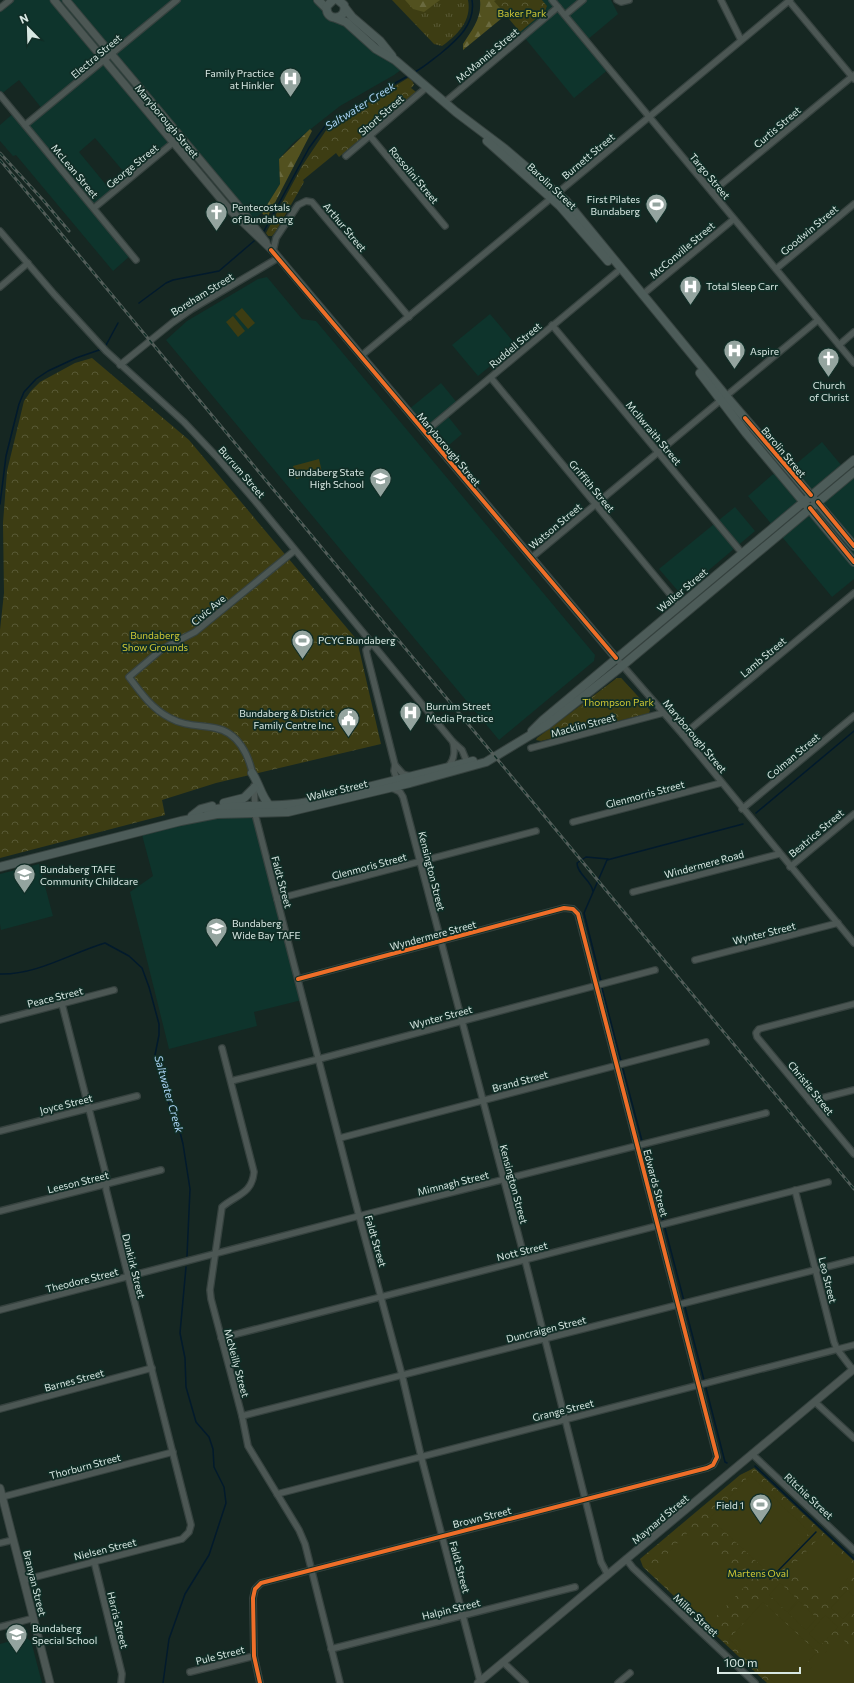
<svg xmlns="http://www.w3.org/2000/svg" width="854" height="1683" font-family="Commissioner,sans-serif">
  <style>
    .built { fill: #0e342c }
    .grass { fill: url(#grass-tufts) }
    .forest { fill: url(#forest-firs) }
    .park { fill: url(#park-crowns) }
    .garden { fill: #3d3d13 }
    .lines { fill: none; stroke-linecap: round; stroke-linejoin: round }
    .stream { stroke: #021a2c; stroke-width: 1.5 }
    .minor-casing { stroke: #36423f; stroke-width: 8 }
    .tertiary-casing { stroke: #36423f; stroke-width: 9 }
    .secondary-casing { stroke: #36423f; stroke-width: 10 }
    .minor { stroke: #4c5754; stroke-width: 5.5 }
    .tertiary { stroke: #4c5754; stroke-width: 7 }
    .secondary { stroke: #4d5c59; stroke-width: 8 }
    .rail-casing { stroke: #525d59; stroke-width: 3 }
    .rail { stroke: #102d26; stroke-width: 1.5; stroke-dasharray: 4.5; stroke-linecap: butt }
    .cycleway-casing { stroke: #102d26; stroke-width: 6 }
    .cycleway { stroke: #ee6e29; stroke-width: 4 }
    .labels { text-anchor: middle; stroke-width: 3.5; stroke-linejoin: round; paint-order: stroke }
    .park-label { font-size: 10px; fill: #d1c934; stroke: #102d26 }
    .street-label { font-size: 10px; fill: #d8e8e3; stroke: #102d26 }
    .poi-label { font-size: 10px; fill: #d8e8e3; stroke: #102d26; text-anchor: start }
    .water-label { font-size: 11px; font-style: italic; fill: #abd4f5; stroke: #102d26 }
  </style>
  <defs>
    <pattern id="grass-tufts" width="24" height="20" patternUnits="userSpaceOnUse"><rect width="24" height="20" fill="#3d3d13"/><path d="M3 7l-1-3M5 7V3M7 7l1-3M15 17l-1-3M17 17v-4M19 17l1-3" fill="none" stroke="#585935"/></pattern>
    <pattern id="forest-firs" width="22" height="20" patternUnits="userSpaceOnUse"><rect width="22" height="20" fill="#52511f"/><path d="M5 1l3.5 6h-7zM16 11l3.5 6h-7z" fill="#6a6a3f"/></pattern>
    <pattern id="park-crowns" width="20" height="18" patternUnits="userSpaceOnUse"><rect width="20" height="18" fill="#3d3d13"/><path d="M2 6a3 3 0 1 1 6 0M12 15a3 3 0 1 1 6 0" fill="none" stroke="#585935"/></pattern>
  </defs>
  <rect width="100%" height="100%" fill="#162722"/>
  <!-- built -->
  <g class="built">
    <path d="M11,0H325L329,3L328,13L342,14L405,67L394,75L340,106L293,143L279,159L280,184L262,213L250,222L180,137L129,178L95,138L79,152L112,192L94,208L131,255L113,271L16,155L13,156L0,141V125L15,112L25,125L43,110L19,80L0,95V9Z"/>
    <path d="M542,0H611L618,14L587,40L610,68L574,98L520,32L545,11L547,6Z"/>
    <path d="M267,277L302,319L316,321L595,655L594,661L499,740L166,340L187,321L258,279Z"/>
    <path d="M490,314L516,345L478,376L452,345Z"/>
    <path d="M441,383L458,404L446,414L462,434L449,445L438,432L408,410Z"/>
    <path d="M822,442L846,471L854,465V579L832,597L748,496L772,475L796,464Z"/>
    <path d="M735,507L755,531L683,592H679L659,569Z"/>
    <path d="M255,814L302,1000L254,1012L257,1026L169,1049L130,892L153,876L141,831L181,821Z"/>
    <path d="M39,864L53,916L1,930L0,924V874Z"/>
    <path d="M25,1637L31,1641L42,1683H0V1644Z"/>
  </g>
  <!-- grass -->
  <path class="grass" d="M392,0H468C472,21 457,35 442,46L434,44Z"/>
  <!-- forest -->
  <g class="forest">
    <path d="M405,0H440L424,12L413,9Z"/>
    <path d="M480,0H520L513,9L463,50V44C472,30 482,18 480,0Z"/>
    <path d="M310,129L312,131L267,218L262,213L280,184L279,159Z"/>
  </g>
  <!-- park -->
  <g class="park">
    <path d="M496,0H542L547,6L545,11L520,32L494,1Z"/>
    <path d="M408,78L412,80L414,85L411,88L416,92L339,157L336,153L303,180L304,182L276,231L272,236H268L266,233L302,166L329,126Z"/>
    <path d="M92,358L189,440L357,640L381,744L216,783L162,800L165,815L0,858V630L4,593L3,523L7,471L24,401L31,391L40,382L75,363Z"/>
    <path d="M617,678H621L650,710L649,713L541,741L536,740L537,738Z"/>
    <path d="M754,1468L854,1561V1683H767L643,1567L640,1559L740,1475Z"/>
  </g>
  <!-- garden -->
  <g class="garden">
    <path d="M242,308L255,323L248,329L235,314Z"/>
    <path d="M233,316L245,331L238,337L226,322Z"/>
    <path d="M319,459L322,472L296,479L293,466Z"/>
    <path d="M617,678H621L646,705L629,718L619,707L597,725L582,707Z"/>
    <path d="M750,1475L810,1532L770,1574L710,1518Z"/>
    <path d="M690,1530L747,1584L710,1623L653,1569Z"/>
    <path d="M819,1538L854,1571L826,1603L790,1569Z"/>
    <path d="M780,1583L798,1600L787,1612L769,1595Z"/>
    <path d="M847,1590L854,1596V1607L843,1619L831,1608Z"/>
    <path d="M799,1601L817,1618L806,1630L788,1613Z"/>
    <path d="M763,1602L817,1652L788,1683H775L729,1639Z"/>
    <path d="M825,1615L838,1627L821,1645L809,1634Z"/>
    <path d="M840,1637L854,1650V1683H797Z"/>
  </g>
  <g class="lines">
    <!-- stream -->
    <g class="stream">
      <path d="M415,72C424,67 432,60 440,54C457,40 476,24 472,0"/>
      <path d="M264,231L309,148L325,126L372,96L408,76"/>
      <path d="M139,303L166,283L173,280L219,271L254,241"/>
      <path d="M105,347L118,323"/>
      <path d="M0,504L6,456L19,404L24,392L36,379L48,371L76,358L102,349"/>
      <path d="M756,813L854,731"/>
      <path d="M593,891C591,880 577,874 577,863L586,857L608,859"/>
      <path d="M0,974C37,975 71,953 105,943L129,956L142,968L149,987L159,1024V1035L155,1055L169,1104L177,1120L183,1144L190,1189L187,1256"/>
      <path d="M601,981L584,913L607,860L743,824"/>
      <path d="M602,988L621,1061"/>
      <path d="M623,1069L642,1141"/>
      <path d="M644,1149L663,1220"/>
      <path d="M665,1228L684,1301"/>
      <path d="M685,1307L704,1380"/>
      <path d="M706,1388L725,1462L727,1463"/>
      <path d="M755,1466L854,1559"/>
      <path d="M770,1579L816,1532"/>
      <path d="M163,1683L169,1639L185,1594L209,1555L226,1503L224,1487L214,1467L213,1449L209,1437L196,1422L186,1387L185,1358L180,1333L186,1267"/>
    </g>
    <defs>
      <g id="minor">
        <path d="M552,0L854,363"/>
        <path d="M617,0L621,2L629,0"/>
        <path d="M721,0L741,40"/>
        <path d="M789,1L854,79"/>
        <path d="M0,8L10,0"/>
        <path d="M565,15L583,0"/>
        <path d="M0,95L136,260"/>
        <path d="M445,102L558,7"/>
        <path d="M25,125L177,0"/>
        <path d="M370,136L445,226"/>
        <path d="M346,156L427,87"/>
        <path d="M712,192L854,75"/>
        <path d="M94,208L180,137"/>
        <path d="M0,231L54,294L106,351L184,422L216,456L255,501L453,742L462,750L467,762L466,765"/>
        <path d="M273,251L276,238L298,205L306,201L312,202L409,317"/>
        <path d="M776,269L854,204"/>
        <path d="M0,287L28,263"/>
        <path d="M642,295L734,219"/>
        <path d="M552,325L742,553"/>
        <path d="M839,345L854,332"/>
        <path d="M361,356L790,0"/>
        <path d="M120,365L172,323L192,309L278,258"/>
        <path d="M491,378L679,605"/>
        <path d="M726,396L818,320"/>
        <path d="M425,432L617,272"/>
        <path d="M531,558L721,400"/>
        <path d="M371,644L366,650L367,655L395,765L394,771L397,780L399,782"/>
        <path d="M616,658L683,735L854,943"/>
        <path d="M683,735L854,593"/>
        <path d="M531,748L663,713"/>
        <path d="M395,765L403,774L410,776"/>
        <path d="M448,767C455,759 455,751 453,742"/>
        <path d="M253,776C249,755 238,732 215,728C199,725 184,726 170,718C152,709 140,692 129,677L162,649L195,632L294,551"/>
        <path d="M254,786L255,807"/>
        <path d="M392,788L400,792L403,797L525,1260L601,1562L608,1575"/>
        <path d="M742,809L854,716"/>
        <path d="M255,814L359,1216L402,1375L421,1456L480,1681"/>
        <path d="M573,822L721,783"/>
        <path d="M790,867L854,814"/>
        <path d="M633,892L779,854"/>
        <path d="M277,899L536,831"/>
        <path d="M695,960L838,923"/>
        <path d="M854,1004L759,1029L756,1033L757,1037L854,1154"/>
        <path d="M0,1020L114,990"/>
        <path d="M222,1048L254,1172C252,1194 236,1195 222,1207L210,1290L211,1299L242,1416L248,1446L299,1530L305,1544L340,1683"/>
        <path d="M231,1081L319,1059L655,970"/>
        <path d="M810,1101L854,1090"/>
        <path d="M0,1131L137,1096"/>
        <path d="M340,1138L706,1042"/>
        <path d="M795,1190L834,1342L837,1349L853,1370"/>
        <path d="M0,1211L161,1170"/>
        <path d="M0,1310L359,1216L766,1113"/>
        <path d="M221,1338L828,1182"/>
        <path d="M815,1402L854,1438"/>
        <path d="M0,1409L152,1368"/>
        <path d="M242,1416L854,1260"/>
        <path d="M752,1454L854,1550"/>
        <path d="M277,1494L854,1345"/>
        <path d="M2,1497L173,1452"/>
        <path d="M0,1543L13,1540"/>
        <path d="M626,1559L633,1568L755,1683"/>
        <path d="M94,1561L122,1674L121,1683"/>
        <path d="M24,1580L182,1539L189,1532L191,1525L106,1189L107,1179L62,1004"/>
        <path d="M0,1627L34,1618"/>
        <path d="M331,1649L575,1587"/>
        <path d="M503,1662L525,1683"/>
        <path d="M190,1672L254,1656"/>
        <path d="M260,1683L254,1656L253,1598L255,1589L261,1583L707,1468L713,1465L717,1457L578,914L573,909L564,908L298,979"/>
        <path d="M618,1683L630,1673"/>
      </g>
      <g id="tertiary">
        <path d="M54,0L230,210L273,251L616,658"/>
        <path d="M66,0L237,204L266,242"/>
        <path d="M0,1488L50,1683"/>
        <path d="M478,1683L854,1369"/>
      </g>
      <g id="secondary">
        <path d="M318,0L326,8"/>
        <path d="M333,0L327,6C324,22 348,21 344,5L338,0"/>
        <path d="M345,8L352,17L380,41L392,56"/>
        <path d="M336,18L346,22L376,49L395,60L456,112L505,149L566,201L726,396L854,546"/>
        <path d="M487,141L560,206L608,261"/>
        <path d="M700,373L746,433L854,562"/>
        <path d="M532,731L543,720L854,460"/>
        <path d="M252,773C259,783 261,797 270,806"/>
        <path d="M364,788L473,761"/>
        <path d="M224,803L244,798L254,788"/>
        <path d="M208,811C238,802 275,809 308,802"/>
        <path d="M192,816L201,809L212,806"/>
        <path d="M0,867L181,821L217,814L288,812L410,783L486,762L547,725L622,666L854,472"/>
      </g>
    </defs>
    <!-- minor casing -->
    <use href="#minor" class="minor-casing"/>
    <!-- tertiary casing -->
    <use href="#tertiary" class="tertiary-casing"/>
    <!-- secondary casing -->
    <use href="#secondary" class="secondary-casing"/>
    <!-- minor -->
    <use href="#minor" class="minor"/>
    <!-- tertiary -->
    <use href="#tertiary" class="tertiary"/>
    <!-- secondary -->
    <use href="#secondary" class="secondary"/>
    <defs>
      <g id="rail">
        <path d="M0,153L43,200L69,231"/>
        <path d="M0,160L854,1189"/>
      </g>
    </defs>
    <!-- rail casing -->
    <use href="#rail" class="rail-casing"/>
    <!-- rail -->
    <use href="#rail" class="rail"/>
    <defs>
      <g id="cycleway">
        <path d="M271,250L616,658"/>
        <path d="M745,418L811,495"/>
        <path d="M818,502L854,546"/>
        <path d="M810,508L854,562"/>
        <path d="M260,1683L254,1656L253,1598L255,1589L261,1583L707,1468L713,1465L717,1457L578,914L573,909L564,908L298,979"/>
      </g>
    </defs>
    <!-- cycleway casing -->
    <use href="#cycleway" class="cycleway-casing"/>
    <!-- cycleway -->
    <use href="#cycleway" class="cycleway"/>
  </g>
  <!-- icons -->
  <defs>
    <symbol id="hospital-pin" viewBox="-11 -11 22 30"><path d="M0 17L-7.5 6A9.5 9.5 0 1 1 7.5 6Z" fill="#94a49f" stroke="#102d26"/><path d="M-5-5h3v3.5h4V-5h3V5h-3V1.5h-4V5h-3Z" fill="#fff"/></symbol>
    <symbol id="stadium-pin" viewBox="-11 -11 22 30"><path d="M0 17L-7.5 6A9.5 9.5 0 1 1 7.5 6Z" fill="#94a49f" stroke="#102d26"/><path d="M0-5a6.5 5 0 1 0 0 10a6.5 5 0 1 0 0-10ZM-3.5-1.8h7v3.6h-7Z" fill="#fff"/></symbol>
    <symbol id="church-pin" viewBox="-11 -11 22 30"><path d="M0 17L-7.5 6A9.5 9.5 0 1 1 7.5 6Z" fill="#94a49f" stroke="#102d26"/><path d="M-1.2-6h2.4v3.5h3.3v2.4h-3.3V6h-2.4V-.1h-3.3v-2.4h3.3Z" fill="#fff"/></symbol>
    <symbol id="school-pin" viewBox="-11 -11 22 30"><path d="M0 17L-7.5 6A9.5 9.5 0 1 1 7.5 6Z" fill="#94a49f" stroke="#102d26"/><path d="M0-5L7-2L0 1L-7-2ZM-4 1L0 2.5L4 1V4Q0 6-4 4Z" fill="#fff"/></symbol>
    <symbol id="civic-pin" viewBox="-11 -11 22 30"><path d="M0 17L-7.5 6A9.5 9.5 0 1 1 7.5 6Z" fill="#94a49f" stroke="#102d26"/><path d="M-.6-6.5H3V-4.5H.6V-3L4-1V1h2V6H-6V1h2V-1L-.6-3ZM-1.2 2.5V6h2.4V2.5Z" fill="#fff"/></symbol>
    <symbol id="university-pin" viewBox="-11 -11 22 30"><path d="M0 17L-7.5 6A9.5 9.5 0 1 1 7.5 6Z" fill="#94a49f" stroke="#102d26"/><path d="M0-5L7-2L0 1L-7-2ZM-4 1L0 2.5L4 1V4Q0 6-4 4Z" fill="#fff"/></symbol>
  </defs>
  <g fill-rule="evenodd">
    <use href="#hospital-pin" x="278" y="66" width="25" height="34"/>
    <use href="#stadium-pin" x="644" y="192" width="25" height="34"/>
    <use href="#church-pin" x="204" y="200" width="25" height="34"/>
    <use href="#hospital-pin" x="678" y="274" width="25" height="34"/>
    <use href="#hospital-pin" x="722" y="338" width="25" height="34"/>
    <use href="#church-pin" x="816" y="346" width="25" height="34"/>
    <use href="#school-pin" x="368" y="466" width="25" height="34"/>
    <use href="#stadium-pin" x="290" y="628" width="25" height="34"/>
    <use href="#hospital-pin" x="398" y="700" width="25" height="34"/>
    <use href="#civic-pin" x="336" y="706" width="25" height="34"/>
    <use href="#school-pin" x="12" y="862" width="25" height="34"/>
    <use href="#university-pin" x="204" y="916" width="25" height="34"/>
    <use href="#stadium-pin" x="748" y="1492" width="25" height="34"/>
    <use href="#school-pin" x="4" y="1622" width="25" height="34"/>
  </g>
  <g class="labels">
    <!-- park labels -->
    <g class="park-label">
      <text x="522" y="17">Baker Park</text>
      <text x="155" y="639">Bundaberg<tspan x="155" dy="12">Show Grounds</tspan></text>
      <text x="618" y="706">Thompson Park</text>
      <text x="758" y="1577">Martens Oval</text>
    </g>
    <!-- street labels -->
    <g class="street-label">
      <text transform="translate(487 55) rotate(-40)" y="4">McMannie Street</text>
      <text transform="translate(96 56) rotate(-40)" y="4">Electra Street</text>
      <text transform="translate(381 115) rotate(-41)" y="4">Short Street</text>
      <text transform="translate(167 121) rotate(50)" y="4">Maryborough Street</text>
      <text transform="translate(777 127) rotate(-40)" y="4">Curtis Street</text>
      <text transform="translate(588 156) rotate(-40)" y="4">Burnett Street</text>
      <text transform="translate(132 166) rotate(-39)" y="4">George Street</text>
      <text transform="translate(75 171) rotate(50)" y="4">McLean Street</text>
      <text transform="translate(414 175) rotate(50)" y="4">Rossolini Street</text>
      <text transform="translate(710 176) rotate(50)" y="4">Targo Street</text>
      <text transform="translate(552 186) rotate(43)" y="4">Barolin Street</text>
      <text transform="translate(345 227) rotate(50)" y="4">Arthur Street</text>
      <text transform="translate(809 230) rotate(-40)" y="4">Goodwin Street</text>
      <text transform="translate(682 250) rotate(-40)" y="4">McConville Street</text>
      <text transform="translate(202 294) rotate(-32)" y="4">Boreham Street</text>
      <text transform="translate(515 345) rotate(-40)" y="4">Ruddell Street</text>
      <text transform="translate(654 433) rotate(50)" y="4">McIlwraith Street</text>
      <text transform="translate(449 449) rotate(50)" y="4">Maryborough Street</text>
      <text transform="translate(784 452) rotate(50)" y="4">Barolin Street</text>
      <text transform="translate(242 472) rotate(49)" y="4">Burrum Street</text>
      <text transform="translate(592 486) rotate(50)" y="4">Griffith Street</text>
      <text transform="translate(555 526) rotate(-40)" y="4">Watson Street</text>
      <text transform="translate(682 590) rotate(-40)" y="4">Walker Street</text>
      <text transform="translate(208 610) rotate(-40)" y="4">Civic Ave</text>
      <text transform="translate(763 657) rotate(-40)" y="4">Lamb Street</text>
      <text transform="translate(583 725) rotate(-15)" y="4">Macklin Street</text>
      <text transform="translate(695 736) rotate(50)" y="4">Maryborough Street</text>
      <text transform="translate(793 756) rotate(-40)" y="4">Colman Street</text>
      <text transform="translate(337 790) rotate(-13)" y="4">Walker Street</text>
      <text transform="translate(645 794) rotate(-15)" y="4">Glenmorris Street</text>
      <text transform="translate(816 833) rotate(-40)" y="4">Beatrice Street</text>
      <text transform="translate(704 864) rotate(-15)" y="4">Windermere Road</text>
      <text transform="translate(369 866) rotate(-15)" y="4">Glenmoris Street</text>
      <text transform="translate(432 871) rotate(76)" y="4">Kensington Street</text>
      <text transform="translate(282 882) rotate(75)" y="4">Faldt Street</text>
      <text transform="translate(764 933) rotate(-14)" y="4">Wynter Street</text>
      <text transform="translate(433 935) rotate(-15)" y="4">Wyndermere Street</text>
      <text transform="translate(55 997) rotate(-14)" y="4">Peace Street</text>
      <text transform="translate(441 1017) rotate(-15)" y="4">Wynter Street</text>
      <text transform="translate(520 1081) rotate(-15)" y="4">Brand Street</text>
      <text transform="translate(811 1088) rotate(51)" y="4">Christie Street</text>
      <text transform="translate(66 1104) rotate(-14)" y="4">Joyce Street</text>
      <text transform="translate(78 1182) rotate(-14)" y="4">Leeson Street</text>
      <text transform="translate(453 1183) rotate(-14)" y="4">Mimnagh Street</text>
      <text transform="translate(656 1183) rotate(75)" y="4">Edwards Street</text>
      <text transform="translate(514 1184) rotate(75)" y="4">Kensington Street</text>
      <text transform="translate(376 1241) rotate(74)" y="4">Faldt Street</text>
      <text transform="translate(522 1251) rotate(-14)" y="4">Nott Street</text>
      <text transform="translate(134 1266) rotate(76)" y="4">Dunkirk Street</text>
      <text transform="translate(82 1280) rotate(-14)" y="4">Theodore Street</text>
      <text transform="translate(828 1280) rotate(76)" y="4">Leo Street</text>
      <text transform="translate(546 1329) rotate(-14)" y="4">Duncraigen Street</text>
      <text transform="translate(237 1363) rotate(75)" y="4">McNeilly Street</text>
      <text transform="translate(74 1380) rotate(-15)" y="4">Barnes Street</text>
      <text transform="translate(563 1410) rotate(-14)" y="4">Grange Street</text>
      <text transform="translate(85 1466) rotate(-15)" y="4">Thorburn Street</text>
      <text transform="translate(809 1496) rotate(43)" y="4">Ritchie Street</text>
      <text transform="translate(482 1517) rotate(-14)" y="4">Brown Street</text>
      <text transform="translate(660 1519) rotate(-40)" y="4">Maynard Street</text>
      <text transform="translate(105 1549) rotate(-14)" y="4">Nielsen Street</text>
      <text transform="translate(460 1567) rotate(75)" y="4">Faldt Street</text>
      <text transform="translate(35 1583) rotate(76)" y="4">Branyan Street</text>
      <text transform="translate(451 1609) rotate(-14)" y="4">Halpin Street</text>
      <text transform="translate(696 1615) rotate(43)" y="4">Miller Street</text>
      <text transform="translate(118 1620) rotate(76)" y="4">Harris Street</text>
      <text transform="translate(220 1655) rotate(-14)" y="4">Pule Street</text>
    </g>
    <!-- poi labels -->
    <g class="poi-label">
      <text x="274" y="77" text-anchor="end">Family Practice<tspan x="274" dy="12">at Hinkler</tspan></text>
      <text x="640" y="203" text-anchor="end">First Pilates<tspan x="640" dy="12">Bundaberg</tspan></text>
      <text x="232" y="211">Pentecostals<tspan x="232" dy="12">of Bundaberg</tspan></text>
      <text x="706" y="290">Total Sleep Carr</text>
      <text x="750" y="355">Aspire</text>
      <text x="829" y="389" text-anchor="middle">Church<tspan x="829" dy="12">of Christ</tspan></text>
      <text x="364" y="476" text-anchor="end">Bundaberg State<tspan x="364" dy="12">High School</tspan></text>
      <text x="318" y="644">PCYC Bundaberg</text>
      <text x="426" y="710">Burrum Street<tspan x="426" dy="12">Media Practice</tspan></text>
      <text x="334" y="717" text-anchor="end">Bundaberg &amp; District<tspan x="334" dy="12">Family Centre Inc.</tspan></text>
      <text x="40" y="873">Bundaberg TAFE<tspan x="40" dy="12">Community Childcare</tspan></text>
      <text x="232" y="927">Bundaberg<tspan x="232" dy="12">Wide Bay TAFE</tspan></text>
      <text x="744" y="1509" text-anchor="end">Field 1</text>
      <text x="32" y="1632">Bundaberg<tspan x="32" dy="12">Special School</tspan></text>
    </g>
    <!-- water labels -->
    <g class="water-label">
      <text transform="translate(360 106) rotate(-32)" y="4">Saltwater Creek</text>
      <text transform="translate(169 1094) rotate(74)" y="4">Saltwater Creek</text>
    </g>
  </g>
  <!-- north arrow -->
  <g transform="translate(28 28) rotate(337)" stroke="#102d26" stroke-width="3" paint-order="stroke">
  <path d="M0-3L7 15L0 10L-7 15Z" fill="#d8e8e3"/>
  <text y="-6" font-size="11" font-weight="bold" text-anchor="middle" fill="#d8e8e3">N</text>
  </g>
  <!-- scale -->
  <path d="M718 1667v6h82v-6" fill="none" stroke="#d8e8e3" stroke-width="2"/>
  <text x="724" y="1667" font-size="12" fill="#d8e8e3" stroke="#102d26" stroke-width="3" paint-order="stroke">100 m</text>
</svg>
